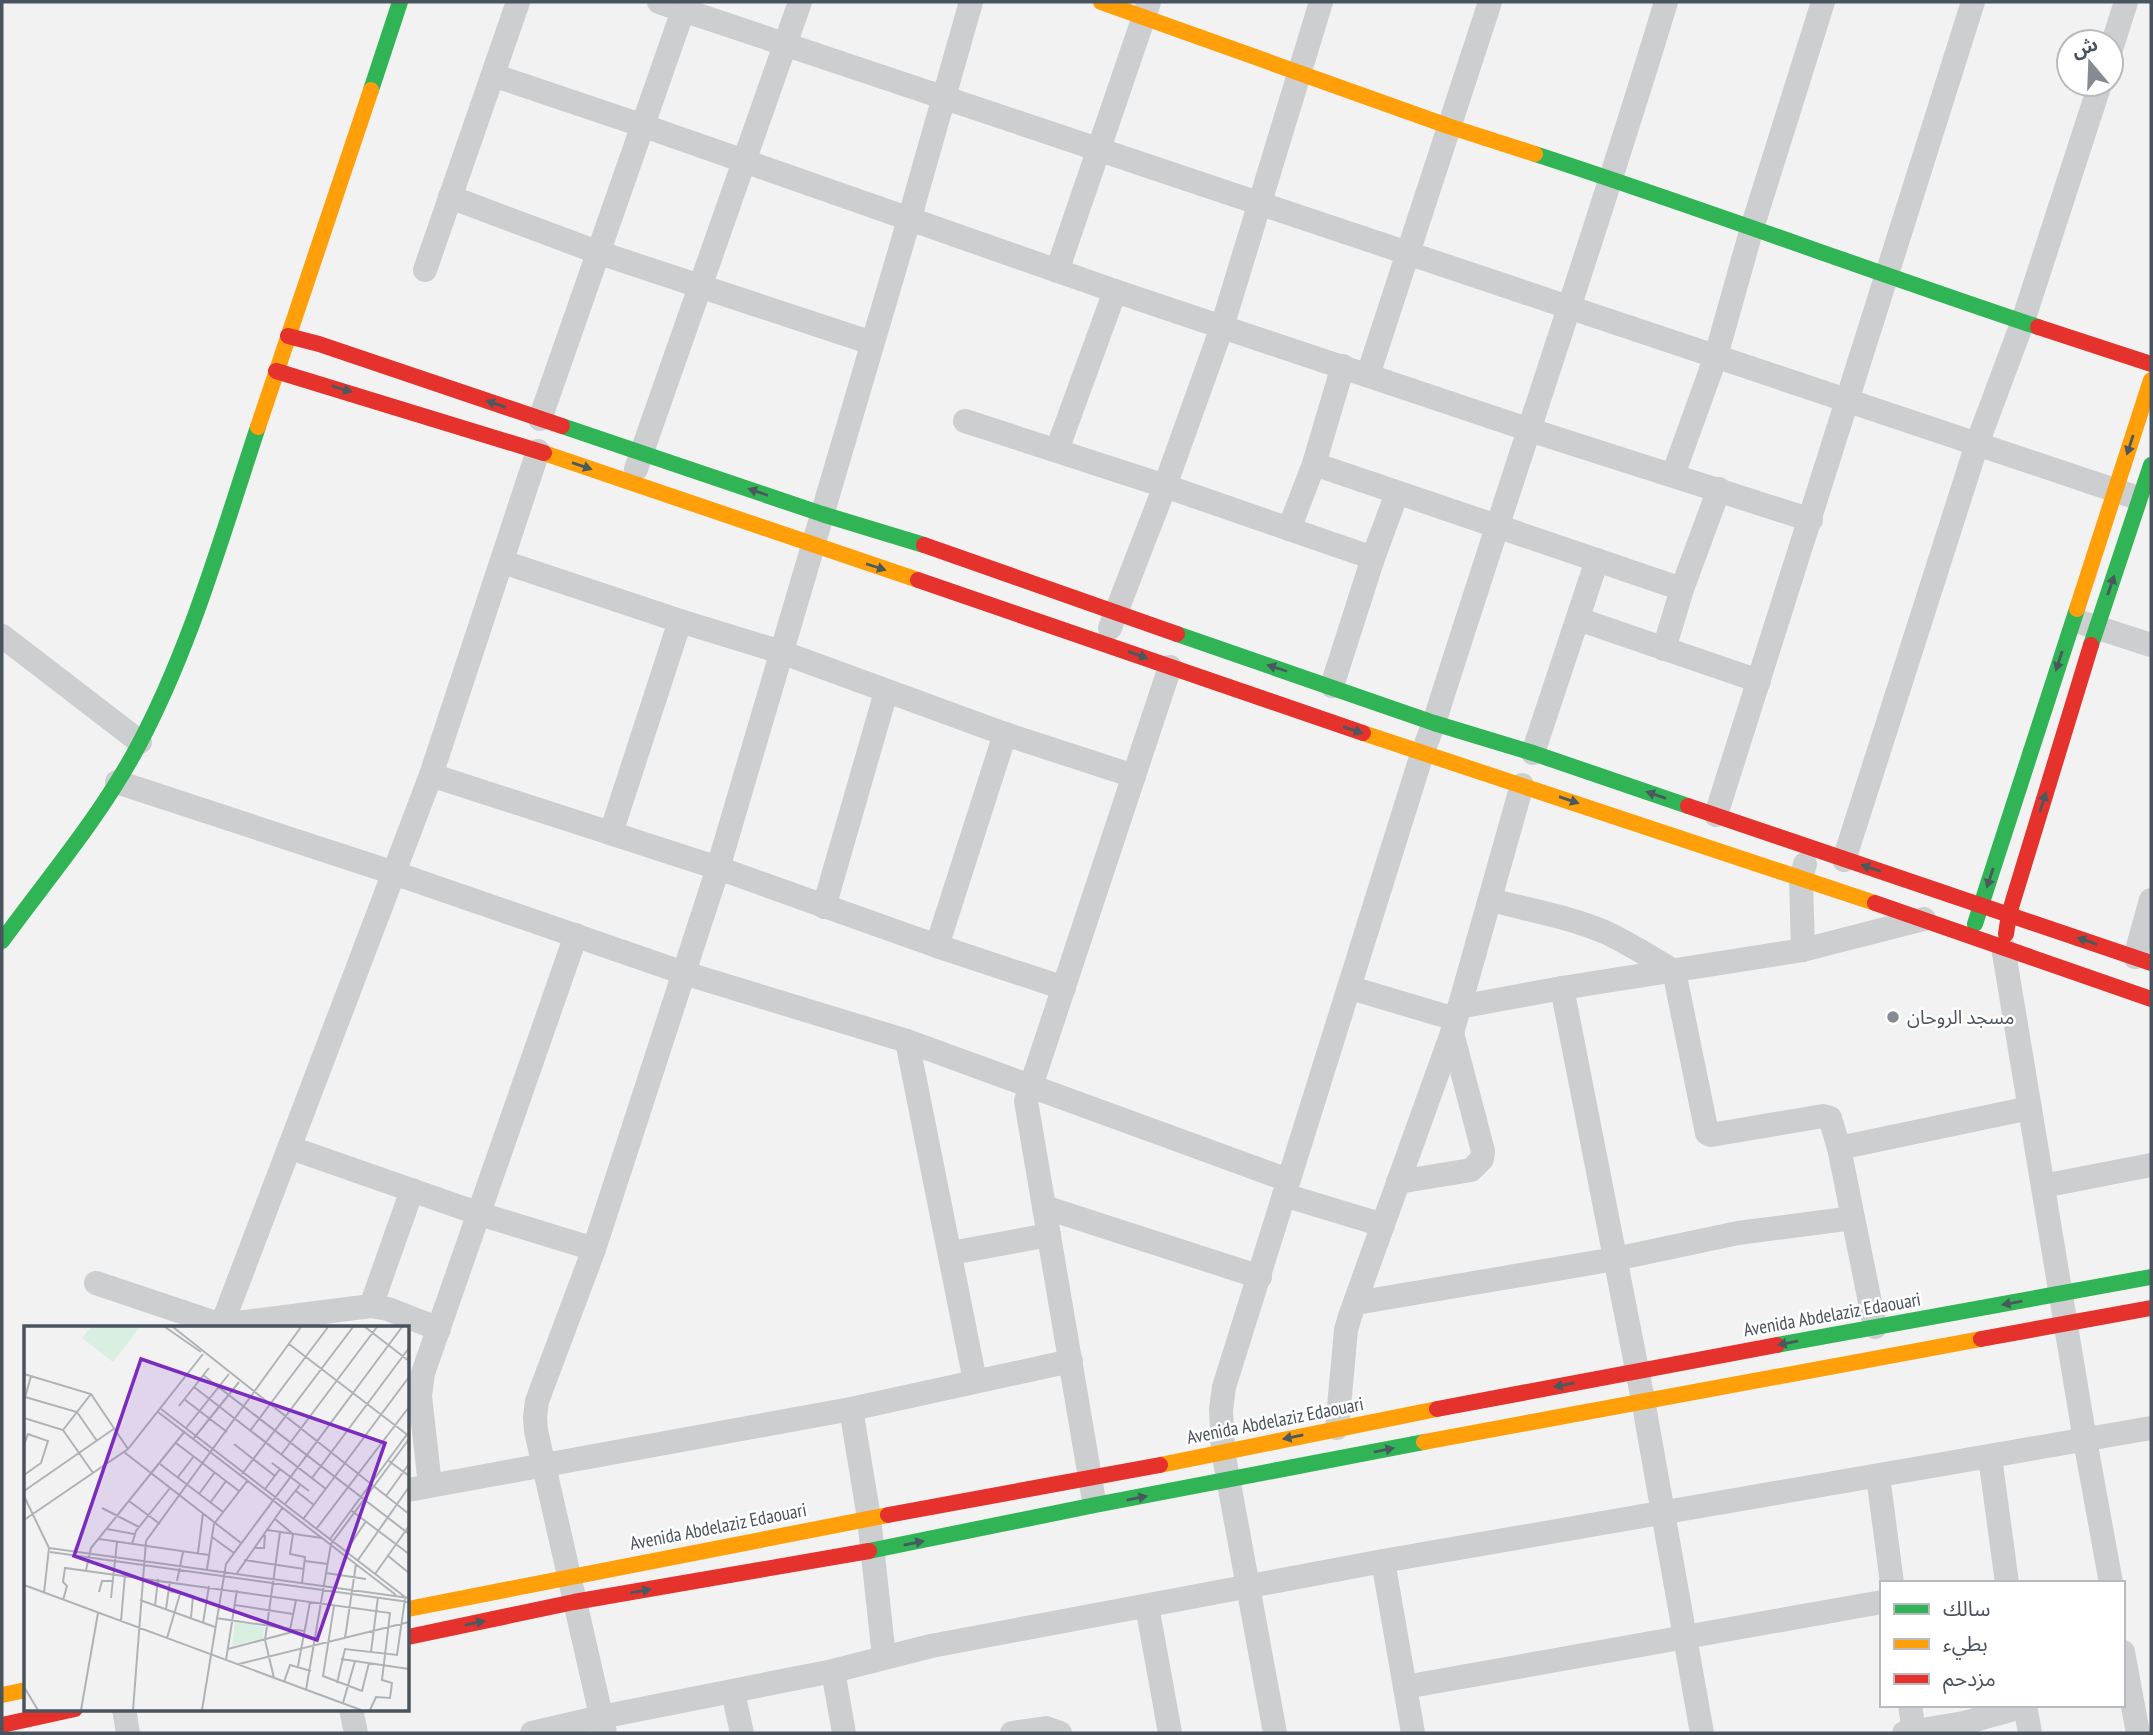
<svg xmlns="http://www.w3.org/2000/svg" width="2153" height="1735" font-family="'PT Sans Narrow','Noto Sans Arabic',sans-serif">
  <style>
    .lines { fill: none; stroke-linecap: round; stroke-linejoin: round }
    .street { stroke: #ccced0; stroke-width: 24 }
    .fast { stroke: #30b455; stroke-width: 16 }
    .slow { stroke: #ff9f0a; stroke-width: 16 }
    .jam { stroke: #e5322d; stroke-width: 16 }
    .oneway { fill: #49595e }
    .poi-dot { fill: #858b92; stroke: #fff; stroke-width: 2.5 }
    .labels { text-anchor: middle; stroke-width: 5; stroke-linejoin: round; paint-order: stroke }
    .poi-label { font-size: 19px; fill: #4a545e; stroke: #fff; text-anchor: start }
    .street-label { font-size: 19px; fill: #4a545e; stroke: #fff }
    .inset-road { fill: none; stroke: #afb3b7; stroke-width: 2 }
    .view { fill: #7b2cbf; fill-opacity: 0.15; stroke: #7b2cbf; stroke-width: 3.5 }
    .inset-edge { fill: none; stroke: #4a545e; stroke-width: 3.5 }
  </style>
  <rect width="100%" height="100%" fill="#f2f2f2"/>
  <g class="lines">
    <!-- street -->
    <g class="street">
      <path d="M659,2L2132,496"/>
      <path d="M2111,49L2126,2"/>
      <path d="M493,75L644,126L1115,291L1530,430L1811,520"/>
      <path d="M450,197L597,252L872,343"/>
      <path d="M425,270L518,2"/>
      <path d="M1057,271L1149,2"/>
      <path d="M1368,375L1490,2"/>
      <path d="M540,419L686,2"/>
      <path d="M965,421L1165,486L1373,558"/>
      <path d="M1057,450L1115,291"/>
      <path d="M1314,464L1682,589"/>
      <path d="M636,469L800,2"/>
      <path d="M1673,475L1716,356L1752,228L1823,2"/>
      <path d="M1289,529L1314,464L1343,366"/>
      <path d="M503,562L680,621L781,652L1005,734L1134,776"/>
      <path d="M1578,619L1759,681"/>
      <path d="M2083,623L2151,645"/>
      <path d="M1110,628L1165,486L1222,327L1321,2"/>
      <path d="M2,636L140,742"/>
      <path d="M1664,649L1682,589L1719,489"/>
      <path d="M1332,686L1373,558L1397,493"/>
      <path d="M1533,753L1597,560"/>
      <path d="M431,775L718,868L937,946L1064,988"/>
      <path d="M117,782L394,873L684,973L907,1041L1288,1180"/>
      <path d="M1716,815C1803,544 1886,272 1973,2"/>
      <path d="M611,833L680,621"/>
      <path d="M1844,860L1977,444L2023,321L2100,84"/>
      <path d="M1491,900C1529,910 1570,917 1607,933C1630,944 1652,958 1674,971L1707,1133L1711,1135L1823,1116L1830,1118L1839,1148L1875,1327"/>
      <path d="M824,907L886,692"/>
      <path d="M937,946L1005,734"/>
      <path d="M2003,947L2085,1440L2111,1583"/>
      <path d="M1803,950L1801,879L1805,864"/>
      <path d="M2135,957L2151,900"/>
      <path d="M1351,988L1455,1019"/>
      <path d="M1562,988L1643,1400L1702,1733"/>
      <path d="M1459,1007L1562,988L1803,950L1924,919"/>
      <path d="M907,1041L975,1381"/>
      <path d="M291,1148L480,1214L594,1249"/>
      <path d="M1839,1148L2030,1108"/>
      <path d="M1398,1182L1471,1170L1482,1159L1483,1151L1452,1033"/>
      <path d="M2043,1186L2151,1165"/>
      <path d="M1284,1195L1383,1225"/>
      <path d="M1044,1207L1260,1277"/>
      <path d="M951,1253L1049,1235"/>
      <path d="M96,1283L221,1325L371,1306L388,1309L439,1329"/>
      <path d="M1356,1303L1615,1259L1738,1233L1853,1218"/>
      <path d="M371,1306L412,1190"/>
      <path d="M221,1327L431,775L538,451"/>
      <path d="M851,1409L869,1518L884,1657"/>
      <path d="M1337,1428L1346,1330L1350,1316L1452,1033L1522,785"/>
      <path d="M1990,1457L2007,1583"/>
      <path d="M1878,1476L1892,1583"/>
      <path d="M430,1485L420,1396L423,1373L576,935"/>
      <path d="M408,1490L851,1409L1071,1361"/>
      <path d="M1093,1495L1026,1101L1170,667"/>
      <path d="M1383,1561L1413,1733"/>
      <path d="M1147,1606L1170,1733"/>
      <path d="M2123,1652L2138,1733"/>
      <path d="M833,1671L844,1733"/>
      <path d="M1405,1687L1882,1602"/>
      <path d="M733,1692L742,1733"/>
      <path d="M1910,1705L1914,1732"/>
      <path d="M2025,1705L2030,1733"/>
      <path d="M124,1709L128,1733"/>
      <path d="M351,1709L356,1733"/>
      <path d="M532,1733L601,1717L833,1671L931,1646L1383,1561L2151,1428"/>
      <path d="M605,1733L536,1431L535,1417L537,1401L594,1249L718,868L909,220L971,2"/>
      <path d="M1012,1733L1046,1728L1060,1733"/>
      <path d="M1275,1733L1223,1451L1221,1410L1224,1387L1422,754L1434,723C1510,482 1593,243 1666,2"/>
      <path d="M1904,1733L1964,1723L2025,1706"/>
    </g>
    <!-- fast -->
    <g class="fast">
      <path d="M371,90L400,2"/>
      <path d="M1535,154C1704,209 1870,271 2038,327"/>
      <path d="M562,426L822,514L924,545"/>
      <path d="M1177,634L1434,723L1533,753L1688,806"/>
      <path d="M2091,645L2151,465"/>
      <path d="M1975,924L2077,609"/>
      <path d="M2,941C48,878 99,818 136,750C191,648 222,535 258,427"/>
      <path d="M1777,1345L2151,1277"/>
      <path d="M869,1551L1095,1505L1424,1442"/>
    </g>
    <!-- slow -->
    <g class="slow">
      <path d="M1101,2L1448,126L1535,154"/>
      <path d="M258,427L371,90"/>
      <path d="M544,453L918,580"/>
      <path d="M2077,609L2151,380"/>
      <path d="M1363,733L1875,903"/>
      <path d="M1424,1442L1981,1339"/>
      <path d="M1160,1465L1437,1409"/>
      <path d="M408,1609L888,1515"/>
      <path d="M2,1695L26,1690"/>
    </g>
    <!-- jam -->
    <g class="jam">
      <path d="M2038,327L2151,364"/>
      <path d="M288,336L319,344L562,426"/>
      <path d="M276,371L544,453"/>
      <path d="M924,545L1177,634"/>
      <path d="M918,580L1363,733"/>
      <path d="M1688,806L2151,963"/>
      <path d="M1875,903L2151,999"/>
      <path d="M2006,934L2009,914L2091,645"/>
      <path d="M1981,1339L2151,1308"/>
      <path d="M1437,1409L1777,1345"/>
      <path d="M888,1515L1160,1465"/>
      <path d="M408,1637L574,1602L869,1551"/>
      <path d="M2,1725L75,1709"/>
    </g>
  </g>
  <!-- one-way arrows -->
  <defs><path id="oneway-solid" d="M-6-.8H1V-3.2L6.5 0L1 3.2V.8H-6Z" transform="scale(1.75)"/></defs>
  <g class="oneway">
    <use href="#oneway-solid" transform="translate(342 389) rotate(17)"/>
    <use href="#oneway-solid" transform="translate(496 404) rotate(-161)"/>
    <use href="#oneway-solid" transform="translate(2130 445) rotate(108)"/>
    <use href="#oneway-solid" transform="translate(582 466) rotate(19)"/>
    <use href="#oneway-solid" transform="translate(758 492) rotate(-161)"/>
    <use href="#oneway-solid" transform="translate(876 567) rotate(18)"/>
    <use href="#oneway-solid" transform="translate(2111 585) rotate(-71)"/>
    <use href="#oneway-solid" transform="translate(1138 655) rotate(20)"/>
    <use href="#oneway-solid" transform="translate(2059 661) rotate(108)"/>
    <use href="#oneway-solid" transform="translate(1277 668) rotate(-162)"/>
    <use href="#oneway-solid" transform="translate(1353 730) rotate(19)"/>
    <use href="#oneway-solid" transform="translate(1656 795) rotate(-161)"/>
    <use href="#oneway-solid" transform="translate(1569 800) rotate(19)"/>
    <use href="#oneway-solid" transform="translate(2043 802) rotate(-73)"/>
    <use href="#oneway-solid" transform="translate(1871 868) rotate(-162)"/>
    <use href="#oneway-solid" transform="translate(1990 878) rotate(108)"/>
    <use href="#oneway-solid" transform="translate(2087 941) rotate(-161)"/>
    <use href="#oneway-solid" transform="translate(2012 1303) rotate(170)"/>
    <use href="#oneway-solid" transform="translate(1788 1343) rotate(169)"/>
    <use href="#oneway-solid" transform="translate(1564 1385) rotate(169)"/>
    <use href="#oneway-solid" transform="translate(1293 1437) rotate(169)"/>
    <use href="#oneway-solid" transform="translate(1384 1450) rotate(-11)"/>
    <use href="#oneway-solid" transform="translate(1137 1498) rotate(-11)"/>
    <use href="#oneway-solid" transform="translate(914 1543) rotate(-12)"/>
    <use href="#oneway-solid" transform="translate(641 1591) rotate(-10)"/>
    <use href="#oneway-solid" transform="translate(475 1623) rotate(-12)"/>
  </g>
  <!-- markers -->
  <circle class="poi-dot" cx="1893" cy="1017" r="7"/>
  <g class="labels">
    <!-- poi labels -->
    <g class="poi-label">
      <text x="1907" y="1024">مسجد الروحان</text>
    </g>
    <!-- street labels -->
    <g class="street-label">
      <text transform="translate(1832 1314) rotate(-10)" y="7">Avenida Abdelaziz Edaouari</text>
      <text transform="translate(1275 1420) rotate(-11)" y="7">Avenida Abdelaziz Edaouari</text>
      <text transform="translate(718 1526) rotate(-11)" y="7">Avenida Abdelaziz Edaouari</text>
    </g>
  </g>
  <!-- overview -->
  <g transform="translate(24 1326)">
    <rect width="385" height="385" fill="#f2f2f2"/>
    <path d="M67,1H116L89,36L58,12ZM211,296L240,301L239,312L208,320Z" fill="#d8efe2"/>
    <path class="inset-road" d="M141,1L177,26M149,1L385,188M341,1L385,35M265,18L385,110M0,48L67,68L104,123M179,49L385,208M170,61L302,163M1,71L53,86L73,115M160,73L203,106M0,75L7,50M155,80L185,42M137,83L381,271M134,86L372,269M0,92L39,104L69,147M162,102L205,48M39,104L67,68M226,105L304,1M170,112L215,56M152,117L215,165M210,118L251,150M0,119L4,108L24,115L17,137L0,149M100,126L217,217M257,129L353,1M365,135L385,150M248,137L285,165M136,138L199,186M218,148L329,1M154,151L170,130M288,152L385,22M241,163L256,143M0,165L91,102M272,165L290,179M175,168L191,146M0,170L25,222L20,267M362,170L385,138M105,175L136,198M186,177L202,155M261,178L276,159M78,182L115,201M328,185L385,228M280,192L385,51M251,193L269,208L266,228L281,231L278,257M0,194L104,123L179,28M293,202L385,81M83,203L110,208M243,204L298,212M188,211L210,227M75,213L185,229M306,213L384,107M108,218L112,205L146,162M25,222L385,272M230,222H240L241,209M322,225L342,195M26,226L385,276M174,227L179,187M363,229L385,247M220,234L280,243M334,234L385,161M281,235L304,238M183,243L190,198L224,154M62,244L67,222L161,105M213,247L259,181M302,247L342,253M351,248L385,200M153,255L159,226M0,259L337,384M145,265L169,270L167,292M75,266L78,255H88M87,272L93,216M39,274L43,260L39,256L41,242L366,287L358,354L368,357L366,372L352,371L346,384M116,274L191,301M211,279L269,288M131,280L134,253M310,280L299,350L338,365L345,337M142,283L146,255M192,292L280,305M97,295L101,249M179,297L185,260M266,304L272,274M143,312L156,268M321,312L332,238M204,323L268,306M347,326L354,271M317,333L385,343M202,334L213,264M215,338L385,296M274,340L286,276M250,352L241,314L256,206M260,356L266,339L287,345M313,357L321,323L373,329L381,273M0,361L14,384M282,364L307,218L385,113M319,377L331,335M57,384L74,287M109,384L122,215L277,1M178,384L202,238L378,1"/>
    <path class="view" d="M117,33L361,117L293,314L50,230Z"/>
    <rect width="385" height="385" class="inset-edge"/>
  </g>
  <!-- border -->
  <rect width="2153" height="1735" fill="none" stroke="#4a545e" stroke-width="7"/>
  <!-- legend -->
  <rect x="1880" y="1581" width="245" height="126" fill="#ffffff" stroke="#b7bbbf" stroke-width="2"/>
  <rect x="1894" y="1604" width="35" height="10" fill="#30b455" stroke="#b7bbbf" stroke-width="2"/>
  <text x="1943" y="1616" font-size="21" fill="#4a545e">سالك</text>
  <rect x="1894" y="1639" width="35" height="10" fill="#ff9f0a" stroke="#b7bbbf" stroke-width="2"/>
  <text x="1943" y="1651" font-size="21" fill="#4a545e">بطيء</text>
  <rect x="1894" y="1674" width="35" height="10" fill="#e5322d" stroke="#b7bbbf" stroke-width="2"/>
  <text x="1943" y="1686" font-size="21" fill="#4a545e">مزدحم</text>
  <!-- north arrow -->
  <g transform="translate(2090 63) rotate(341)"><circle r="33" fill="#ffffff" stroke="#b7bbbf" stroke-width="2"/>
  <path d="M0-5L12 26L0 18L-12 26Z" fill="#858b92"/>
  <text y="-10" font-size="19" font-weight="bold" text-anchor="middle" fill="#4a545e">ش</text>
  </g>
</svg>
